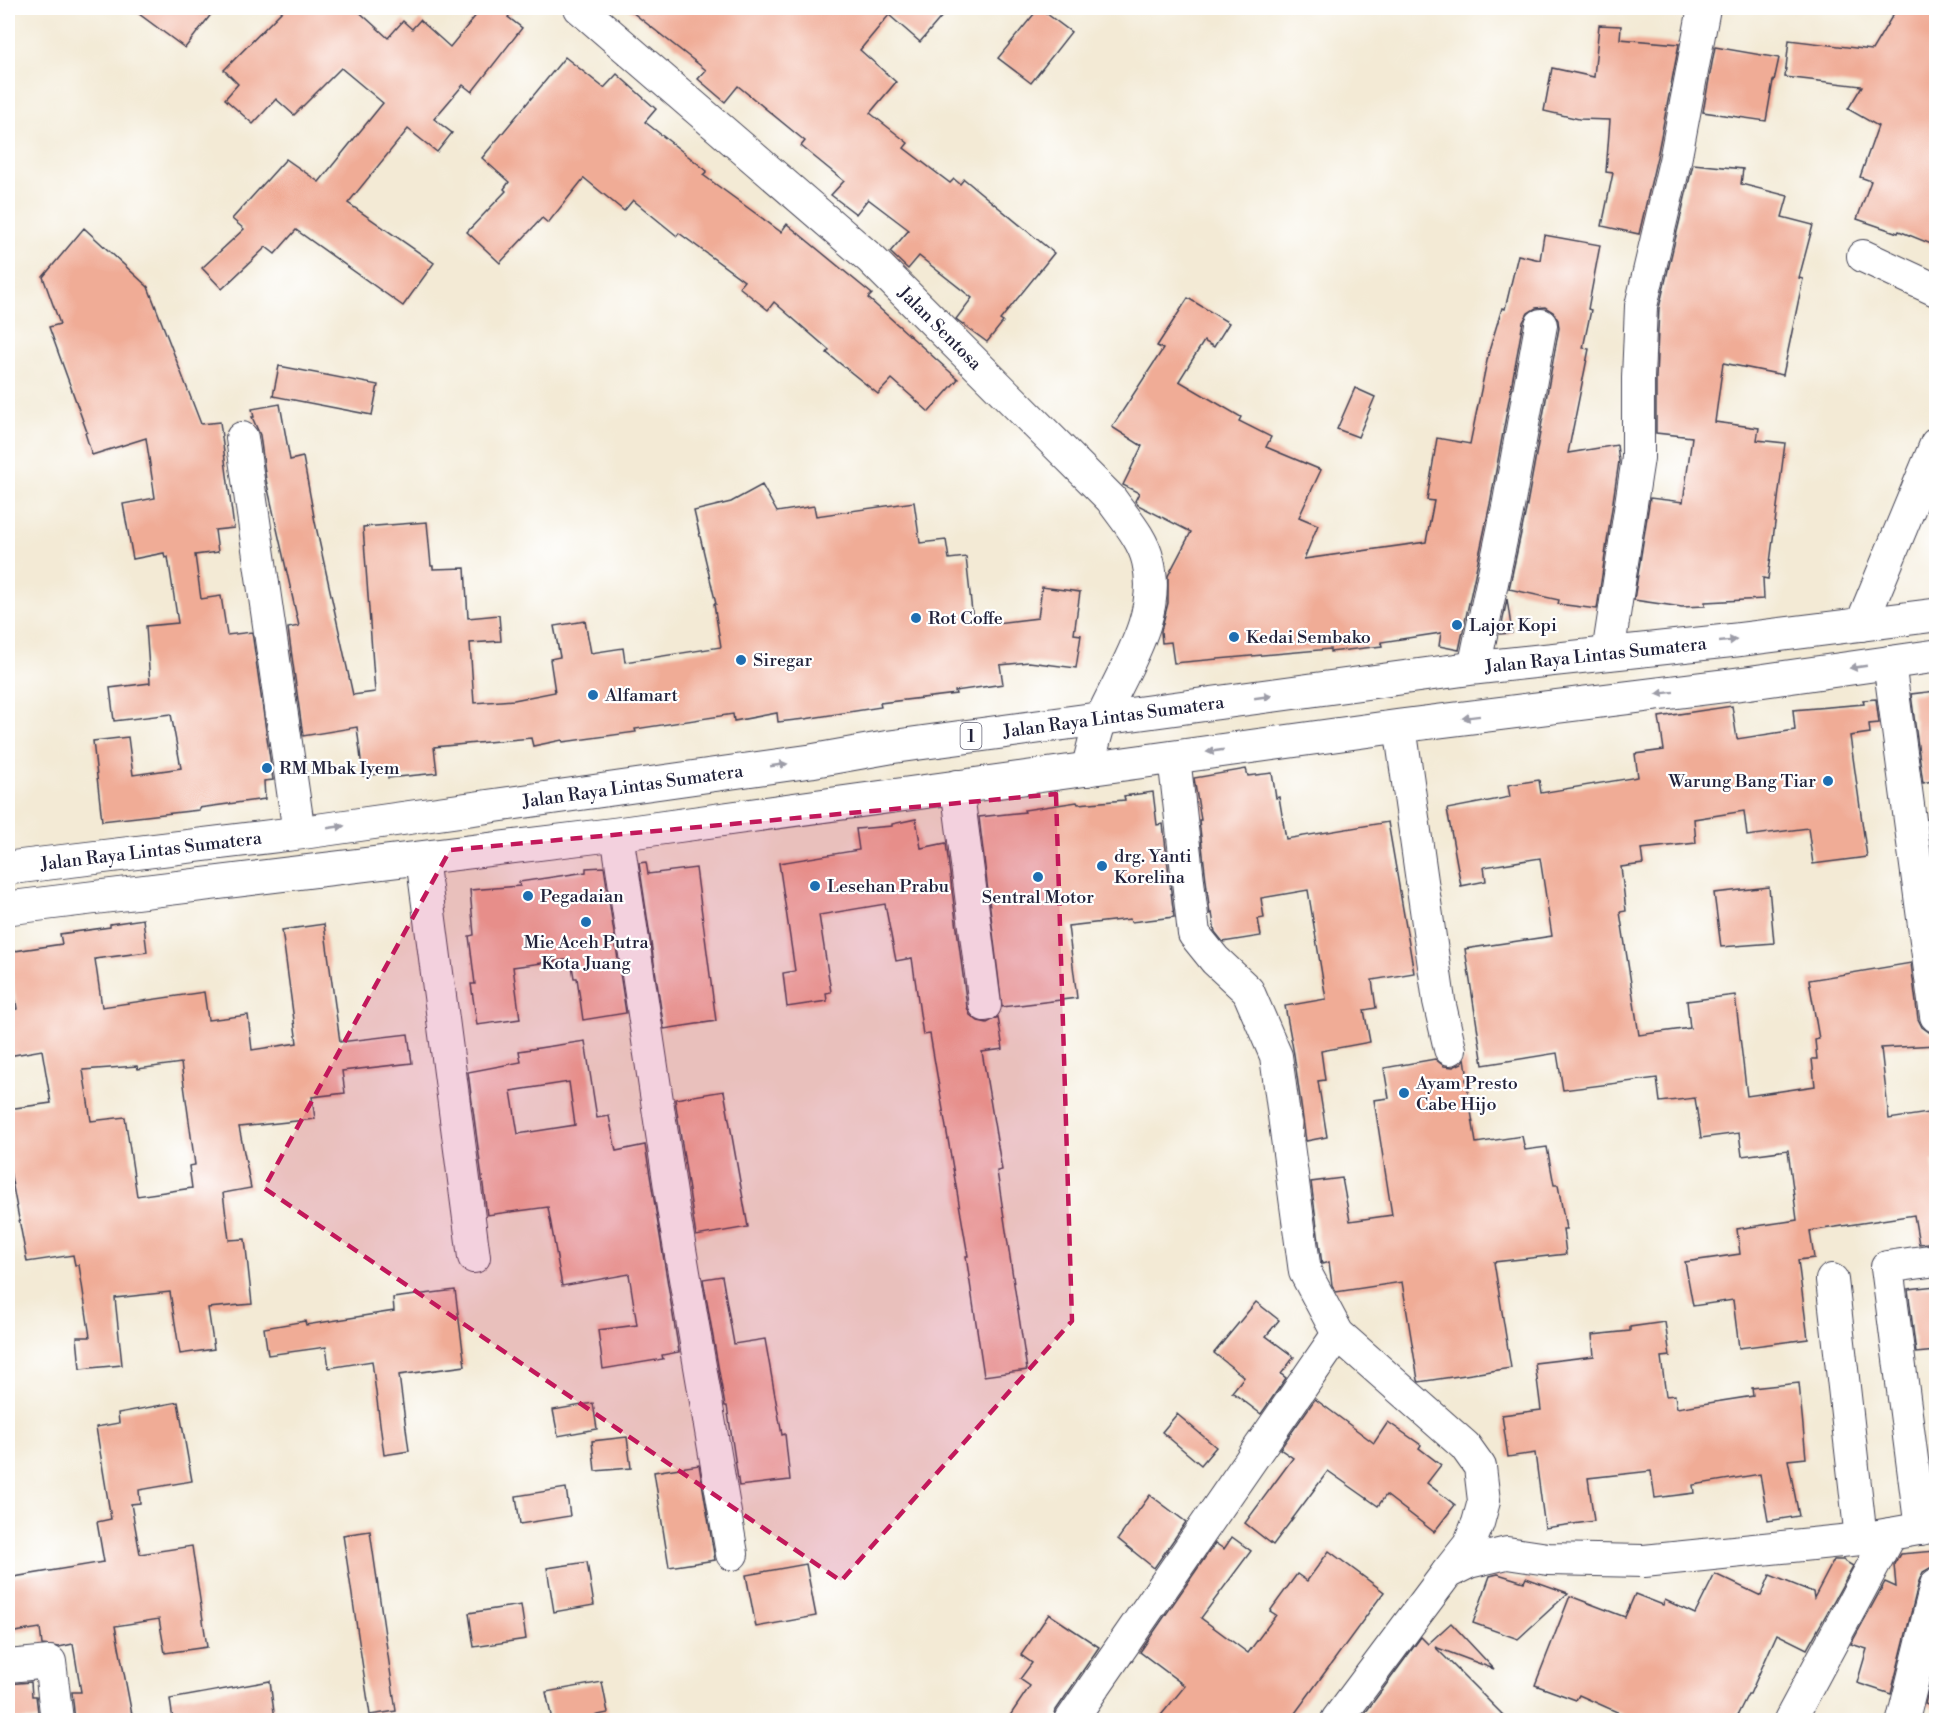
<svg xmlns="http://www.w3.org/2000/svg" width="1944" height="1728" font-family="'Libre Bodoni',serif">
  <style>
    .building { fill: #f0ac96; fill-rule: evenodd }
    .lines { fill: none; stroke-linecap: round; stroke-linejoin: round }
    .minor-casing { stroke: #414052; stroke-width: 34 }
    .highway-casing { stroke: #414052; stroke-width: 35 }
    .minor { stroke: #fff; stroke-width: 32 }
    .highway { stroke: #fff; stroke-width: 33 }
    .oneway { fill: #9c9ca7 }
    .marked { fill: #c2185b; fill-opacity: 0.2; stroke: #c2185b; stroke-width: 4.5; stroke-dasharray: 12 8; stroke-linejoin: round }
    .poi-dot { fill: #1f6fb2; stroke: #fff; stroke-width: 2 }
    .labels { text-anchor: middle; stroke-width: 4.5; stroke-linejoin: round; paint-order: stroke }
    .shield { fill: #fff; stroke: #646476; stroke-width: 1.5 }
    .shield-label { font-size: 16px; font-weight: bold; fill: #22223b }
    .street-label { font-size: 18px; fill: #22223b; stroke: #fff }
    .poi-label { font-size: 18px; fill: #22223b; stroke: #fff; text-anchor: start }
  </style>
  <rect width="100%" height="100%" fill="#fff"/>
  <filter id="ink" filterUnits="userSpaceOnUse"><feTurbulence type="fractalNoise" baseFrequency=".0167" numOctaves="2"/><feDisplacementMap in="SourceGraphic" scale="12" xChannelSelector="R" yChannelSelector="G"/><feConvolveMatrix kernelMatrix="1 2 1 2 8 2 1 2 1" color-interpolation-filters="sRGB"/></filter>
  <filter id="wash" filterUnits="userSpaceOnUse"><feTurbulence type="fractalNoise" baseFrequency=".008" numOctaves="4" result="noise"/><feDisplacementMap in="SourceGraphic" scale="24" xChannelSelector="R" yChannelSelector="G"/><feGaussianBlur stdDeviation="1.35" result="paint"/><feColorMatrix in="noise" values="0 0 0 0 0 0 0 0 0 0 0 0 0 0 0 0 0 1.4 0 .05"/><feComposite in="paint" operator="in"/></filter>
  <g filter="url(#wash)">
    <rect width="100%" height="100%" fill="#f3ead5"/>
    <g id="blocks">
      <!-- building -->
      <g class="building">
        <path d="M131,8H216L185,48Z"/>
        <path d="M285,8H355L388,38L403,21L412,29L420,20L450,47L482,8H515L508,17L522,28L472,92L463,85L434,119L452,133L437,152L408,129L348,203L434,263L403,306L296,230L275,254L266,247L222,289L202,268L244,229L232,219L286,159L319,182L383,103L341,68L294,115L276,99L253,124L225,99L238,84L224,70Z"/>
        <path d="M627,8H949L920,42L889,15L860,50L896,82L870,113L908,143L904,148L950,183L954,179L960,184L964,179L1054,253L1000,320L1003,322L987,342L956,319L972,298L919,256L908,269L890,252L909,230L868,199L856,214L831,195L844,181L801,146L805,141L738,86L725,102L698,79L706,70Z"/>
        <path d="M1039,8L1071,32L1031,83L998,58Z"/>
        <path d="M1897,8H1918L1936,18V246L1899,231L1898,233L1857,219L1871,181L1860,177L1878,126L1848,109L1862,86L1785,77L1789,40L1872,50Z"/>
        <path d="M1599,25L1621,26L1620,39L1679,44L1657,157L1639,234L1602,226L1613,173L1606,172L1610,120L1579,119L1544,111L1552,68L1594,77Z"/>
        <path d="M1715,47L1779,58L1774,81H1773L1766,121L1703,112Z"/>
        <path d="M565,57L604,88L617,74L656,109L645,122L707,171L703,175L781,232L787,224L872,294L868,298L958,379L929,412L892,379L878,394L827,353L829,350L774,302L768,310L739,287L744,281L679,233L677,236L633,200L624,211L584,178L548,223L542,218L500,263L467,232L506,191L504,189L509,182L482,158Z"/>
        <path d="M1693,164L1743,169L1741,184L1788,196L1782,217L1813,225L1799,278L1803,279L1783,375L1723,363L1715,422L1759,428L1757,440L1785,443L1768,579L1763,578L1764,599L1705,602V606L1682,607L1634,600L1650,498L1683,502L1692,437L1656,433V378L1659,308Z"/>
        <path d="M84,228L148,287L201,424L220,422L234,528L215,530L218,552L195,555L201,599L221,596L227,635L252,632L273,780L264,781L265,799L199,808V810L102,821L93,741L128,737L133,775L181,768L171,714L114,721L110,688L150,683L146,626L178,623L168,557L165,558L164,553L133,559L123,504L155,498L146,438L92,455L85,433L87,432L49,327L60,324L43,277Z"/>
        <path d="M1544,235L1600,245L1588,309L1591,310L1583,348L1589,349L1568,453L1617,445L1619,461L1597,609L1558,604L1559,600L1509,589L1526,510L1559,328L1558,320L1553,312L1545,307L1536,308L1528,313L1523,322L1490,504L1459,650L1439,646L1441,633L1381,642L1382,646L1330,652V649L1174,663L1171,642L1162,643L1161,631L1168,603V576L1191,532L1138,505L1135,501L1139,493L1123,485L1142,446L1112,427L1163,349L1157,346L1188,298L1229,323L1214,347L1204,341L1179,381L1241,417L1239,421L1271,437L1266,447L1321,470L1299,517L1318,525L1304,559L1426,542L1434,501L1427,500L1437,438L1470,444L1489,351L1502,308L1505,309L1518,255L1540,260Z"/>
        <path d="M279,366L378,385L372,415L273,396Z"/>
        <path d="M1355,388L1375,397L1358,437L1337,429Z"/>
        <path d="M280,404L290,460L303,457L315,522L353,695L375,692L363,527L427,522L431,566H433V569L465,568L468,618L499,615L501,641L470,643L474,703L514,700L555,692L550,659L560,657L554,626L585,621L591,653L623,648L625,662L721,647L714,604H716L694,511L731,502L762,485L777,512L814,506L816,516L914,502L920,543L946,540L949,559L966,557L973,621L988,619V624L1038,618L1042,587L1080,592L1074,634L1081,635L1076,668L1029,662L1000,665L1003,684L955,691L956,694L880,703L881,707L805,719L778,722L777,713L734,721L733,714L635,729L636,732L563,742L562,740L533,746L531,738L434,747L437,773L388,778V773L363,776L357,727L303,736L288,628L299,626L266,480L260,435L252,417H254L252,409Z"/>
        <path d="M1507,599L1512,633L1500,634Z"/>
        <path d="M1936,691V780L1923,783L1911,694Z"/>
        <path d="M1876,699L1879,723L1869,724L1870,733L1850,736L1867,857L1813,864L1808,828L1747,836L1744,811L1694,819L1696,843L1641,849L1643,864L1621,867L1626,911L1620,912L1639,1035L1690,1028L1687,1001L1735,995L1747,1096L1815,1086L1812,1059H1817L1815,1040L1819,1039L1809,980L1911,963L1918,1019L1922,1027L1929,1032L1936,1034V1045L1881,1048L1889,1119L1934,1112L1936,1132V1161H1932L1936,1185V1242L1919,1244L1914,1215L1810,1231L1814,1258L1798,1260L1808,1339L1739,1348L1733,1300L1693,1306L1685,1262L1740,1254L1737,1229L1797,1220L1788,1150L1742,1156L1739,1133L1701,1138L1695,1098L1660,1102L1657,1078L1563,1090L1557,1053L1483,1065L1465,949L1552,936L1540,858L1484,867L1486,881L1461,886L1447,809L1510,797L1508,785L1539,780L1541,793L1638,777L1635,754L1664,750L1659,717L1732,706L1737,739L1795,730L1793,710L1864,704L1863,700Z"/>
        <path d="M1246,769L1248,776L1272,773L1276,798L1279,797L1286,839L1388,822L1414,973L1372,980L1376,1008L1364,1010L1370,1042L1321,1051L1325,1080L1318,1081L1327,1137L1306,1141L1294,1054L1285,1006L1326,999L1308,890L1261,898L1264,918L1258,919L1261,936L1223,942L1215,932L1212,913L1210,914L1199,820H1201L1194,778Z"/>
        <path d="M1153,792L1157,825L1163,824L1174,917L1131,922L1130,919L1068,926L1077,998L1002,1007L979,817L1025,812L1024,810L1077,802L1078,804L1125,800L1124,796Z"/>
        <path d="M916,819L921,848L946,843L967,1007L970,1015L978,1021L987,1023L998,1017L1003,1049L982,1052L1002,1170L997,1171L1027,1370L984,1376L966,1256H968L930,1034L923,1035L912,958L896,961L885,904L819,915L831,992L826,993L827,1001L787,1007L783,973L795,971L779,863L859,850L856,829L892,826V824Z"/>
        <path d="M646,862L648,874L696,868L716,1021L664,1029L639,863Z"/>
        <path d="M604,867L626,1013L583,1020L577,978H574L571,959L513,967L520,1019L477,1025L471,984H475L469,936L474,935L470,890L520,886L519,882L586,872V868Z"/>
        <path d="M1769,887L1774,943L1721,947L1714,893Z"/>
        <path d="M143,919L147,952L95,959L102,1007L204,992L208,1020L248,1015L252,1050L297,1043L282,930L324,924L340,1042L408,1034L412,1063L342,1071L345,1093L312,1097L315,1119L239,1127L251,1188L223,1193L229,1240L245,1239L252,1304L208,1308L214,1349L180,1354L170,1292L115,1298L122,1365L80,1369L77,1337H90L79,1265H75L73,1255L27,1262L8,1160V1109L51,1103L42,1050L8,1056V1011L17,1009L8,952L62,944L60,934L110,927V924ZM181,1063L195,1165L189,1166L192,1188L137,1196L125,1117L91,1121L83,1070L137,1066L138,1069Z"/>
        <path d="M585,1041L597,1118L609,1116L616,1151L645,1145L679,1352L662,1355L663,1359L603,1369L598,1330L637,1325L629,1274L562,1286L548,1207L487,1215L468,1072L521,1062L519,1051ZM569,1082L575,1125L518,1134L511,1091Z"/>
        <path d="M1465,1058L1468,1079H1466L1476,1143L1522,1136L1525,1150L1547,1147L1554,1185H1558L1566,1229H1563L1566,1254L1494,1262L1511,1368L1419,1382L1418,1380L1402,1282L1336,1292L1332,1285L1329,1262L1322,1264L1311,1182L1342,1178L1350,1221L1392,1215L1374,1100L1389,1098L1384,1068L1435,1059L1444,1066L1453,1067L1462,1063Z"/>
        <path d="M724,1091L748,1227L696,1236L675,1099Z"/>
        <path d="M722,1276L734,1344L765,1339L782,1435L785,1434L790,1480L739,1486L727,1406H725L703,1279Z"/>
        <path d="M1936,1286V1351L1916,1353L1908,1289Z"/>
        <path d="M455,1290L465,1366L399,1375L409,1451L384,1455L372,1361L329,1368L326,1347L268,1355L264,1328L305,1321L306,1325L394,1311L393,1298Z"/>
        <path d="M1256,1302L1279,1320L1266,1336L1294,1357L1281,1374L1286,1378L1261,1414L1232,1392L1244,1377L1214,1353Z"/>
        <path d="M1665,1322L1670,1356L1661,1357L1666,1396L1675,1395L1677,1408L1753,1396L1752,1388L1799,1383L1806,1458L1788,1460L1799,1516L1768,1521L1760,1474L1693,1485L1694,1493L1655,1498L1651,1471L1588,1478L1594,1521L1545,1528L1535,1453L1508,1457L1502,1415L1541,1410L1535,1363L1594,1356L1592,1335L1630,1331V1327Z"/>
        <path d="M1315,1399L1374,1443L1388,1422L1421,1445L1419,1448L1441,1465L1427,1483L1455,1505L1434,1532L1386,1495L1378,1506L1328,1471L1273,1545L1245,1523L1293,1458L1280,1449Z"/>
        <path d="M178,1402L192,1481L139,1490L140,1503L131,1504L140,1554L192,1546L207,1647L165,1653L159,1619L115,1626L133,1720H75L72,1692H81L73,1644L59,1647L42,1645L40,1628L8,1633V1578L104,1562L97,1522L111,1519L96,1427L119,1423L118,1413Z"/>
        <path d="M593,1403L597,1429L558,1436L553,1410Z"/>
        <path d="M1177,1414L1216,1447L1201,1465L1162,1432Z"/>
        <path d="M627,1437L631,1468L595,1471L592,1441Z"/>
        <path d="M699,1465L715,1560L669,1567L654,1472Z"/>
        <path d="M566,1488L570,1516L520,1524L516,1496Z"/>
        <path d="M1150,1495L1186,1522L1154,1568L1118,1539Z"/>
        <path d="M370,1531L396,1711L370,1715L343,1535Z"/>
        <path d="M1232,1537L1251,1551L1201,1618L1248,1653L1276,1615L1270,1611L1297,1574L1307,1581L1329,1551L1384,1592L1290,1720H1157L1185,1686L1140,1652L1215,1543L1224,1549Z"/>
        <path d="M1936,1551V1568H1930L1923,1572L1919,1581L1891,1694L1857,1683L1867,1649L1851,1644L1885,1582L1896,1587L1894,1564L1900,1554Z"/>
        <path d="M1834,1560H1843L1853,1566L1807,1649L1777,1634L1750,1694H1748L1735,1720H1635L1579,1695L1576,1700L1535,1685L1570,1596L1625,1617L1635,1594L1663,1605L1665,1600L1695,1614L1715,1574L1761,1596L1770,1575L1813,1592L1814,1598Z"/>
        <path d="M587,1562L594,1605L554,1612L547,1568Z"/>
        <path d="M806,1564L816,1616L756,1627L746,1575Z"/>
        <path d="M1498,1574L1524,1582L1526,1578L1568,1593L1518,1639L1473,1623L1490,1576Z"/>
        <path d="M521,1605L526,1639L474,1647L469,1613Z"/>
        <path d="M1049,1614L1099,1647L1056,1710L1053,1720H1007L1030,1686L1020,1679L1032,1663L1021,1655Z"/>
        <path d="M1451,1623L1494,1669L1435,1647L1508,1720H1360L1421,1637L1428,1644Z"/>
        <path d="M1936,1659V1708L1925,1704Z"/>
        <path d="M270,1681L275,1720H173L170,1699Z"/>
        <path d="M31,1682L32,1696H36L39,1720H8V1684Z"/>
        <path d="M602,1682L608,1713L573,1720H552L546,1692Z"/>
      </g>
    </g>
  </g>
  <g filter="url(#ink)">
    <use href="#blocks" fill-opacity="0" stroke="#414052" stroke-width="1.5"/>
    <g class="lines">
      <defs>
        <g id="minor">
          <path id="s1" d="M580,8L871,259L1111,499C1124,518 1143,538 1148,561C1162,616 1123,670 1102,717C1095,734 1092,753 1087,770"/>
          <path d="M1863,256L1936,290"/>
          <path d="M242,438L299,833"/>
          <path d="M1861,625L1936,444"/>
          <path d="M1608,654L1638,458V378L1641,306L1675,161L1704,8"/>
          <path d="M1889,662L1936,1016"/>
          <path d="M1474,668L1508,507L1541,325"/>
          <path d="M1400,726L1439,1001L1450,1049"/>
          <path d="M1174,757L1194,934L1215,960L1248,991L1276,1056L1305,1272L1338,1334L1465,1446L1480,1467L1484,1501L1478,1523L1469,1545L1447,1573"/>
          <path d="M957,786L985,1005"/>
          <path d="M617,834L674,1214L732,1554"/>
          <path d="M422,858L474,1257"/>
          <path d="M1832,1280L1861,1539"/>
          <path d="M1921,1529L1887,1267L1936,1260"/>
          <path d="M8,1666L50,1662L57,1720"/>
          <path d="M1071,1720L1338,1334"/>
          <path d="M1337,1720L1447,1573L1469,1562L1507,1553L1548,1559L1644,1561L1861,1539L1936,1526"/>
          <path d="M1790,1720L1890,1534"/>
          <path d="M1903,1720L1936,1585"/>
        </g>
        <g id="highway">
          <path id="s2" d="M8,868L299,833L811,761L890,747L1474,668L1736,640L1936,615"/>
          <path d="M8,908L617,834L1400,726L1746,683L1936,656"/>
        </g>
      </defs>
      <!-- minor casing -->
      <use href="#minor" class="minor-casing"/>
      <!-- highway casing -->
      <use href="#highway" class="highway-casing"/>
      <!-- minor -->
      <use href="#minor" class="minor"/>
      <!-- highway -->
      <use href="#highway" class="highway"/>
    </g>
    <!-- one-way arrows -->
    <defs><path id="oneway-solid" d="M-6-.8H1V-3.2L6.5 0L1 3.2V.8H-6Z" transform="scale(1.5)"/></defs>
    <g class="oneway">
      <use href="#oneway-solid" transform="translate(1728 641) rotate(-6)"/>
      <use href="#oneway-solid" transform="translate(1858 667) rotate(172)"/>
      <use href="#oneway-solid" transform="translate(1665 693) rotate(173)"/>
      <use href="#oneway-solid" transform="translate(1263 697) rotate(-8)"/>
      <use href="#oneway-solid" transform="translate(1471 717) rotate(173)"/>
      <use href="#oneway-solid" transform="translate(1215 751) rotate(172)"/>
      <use href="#oneway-solid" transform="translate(779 765) rotate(-8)"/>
      <use href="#oneway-solid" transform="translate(336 827) rotate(-8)"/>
    </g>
  </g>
  <!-- marked area -->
  <path class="marked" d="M1056,794L1072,1321L841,1581L264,1188L450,850Z"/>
  <!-- markers -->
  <g class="poi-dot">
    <circle cx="916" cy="618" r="6"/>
    <circle cx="1457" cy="625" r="6"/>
    <circle cx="1234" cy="637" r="6"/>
    <circle cx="741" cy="660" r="6"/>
    <circle cx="593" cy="695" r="6"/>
    <circle cx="267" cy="768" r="6"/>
    <circle cx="1828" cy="781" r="6"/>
    <circle cx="1102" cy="866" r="6"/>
    <circle cx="1038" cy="877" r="6"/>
    <circle cx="815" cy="886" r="6"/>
    <circle cx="528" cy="896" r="6"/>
    <circle cx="586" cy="922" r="6"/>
    <circle cx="1404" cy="1093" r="6"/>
  </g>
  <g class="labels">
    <!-- shield labels -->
    <rect class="shield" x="960.5" y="723" width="21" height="26" rx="4.5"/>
    <g class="shield-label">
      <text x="971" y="742">1</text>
    </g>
    <!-- street labels -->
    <g class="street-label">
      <text dy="6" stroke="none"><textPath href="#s1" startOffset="482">Jalan Sentosa</textPath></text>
      <text dy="6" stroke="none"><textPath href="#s2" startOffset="1602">Jalan Raya Lintas Sumatera</textPath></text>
      <text dy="6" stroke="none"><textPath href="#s2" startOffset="1116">Jalan Raya Lintas Sumatera</textPath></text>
      <text dy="6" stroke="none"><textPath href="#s2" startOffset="630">Jalan Raya Lintas Sumatera</textPath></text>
      <text dy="6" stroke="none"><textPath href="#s2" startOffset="144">Jalan Raya Lintas Sumatera</textPath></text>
    </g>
    <!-- poi labels -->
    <g class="poi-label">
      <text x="928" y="624">Rot Coffe</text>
      <text x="1469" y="631">Lajor Kopi</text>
      <text x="1246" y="643">Kedai Sembako</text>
      <text x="753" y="666">Siregar</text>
      <text x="605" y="701">Alfamart</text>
      <text x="279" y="774">RM Mbak Iyem</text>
      <text x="1816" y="787" text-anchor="end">Warung Bang Tiar</text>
      <text x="1114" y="862">drg. Yanti<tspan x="1114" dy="21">Korelina</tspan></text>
      <text x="827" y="892">Lesehan Prabu</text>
      <text x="540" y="902">Pegadaian</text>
      <text x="1038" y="903" text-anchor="middle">Sentral Motor</text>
      <text x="586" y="948" text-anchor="middle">Mie Aceh Putra<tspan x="586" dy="21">Kota Juang</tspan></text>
      <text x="1416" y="1089">Ayam Presto<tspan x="1416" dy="21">Cabe Hijo</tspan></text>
    </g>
  </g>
  <!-- margin -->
  <rect width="1944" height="1728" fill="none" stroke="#fff" stroke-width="30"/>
</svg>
